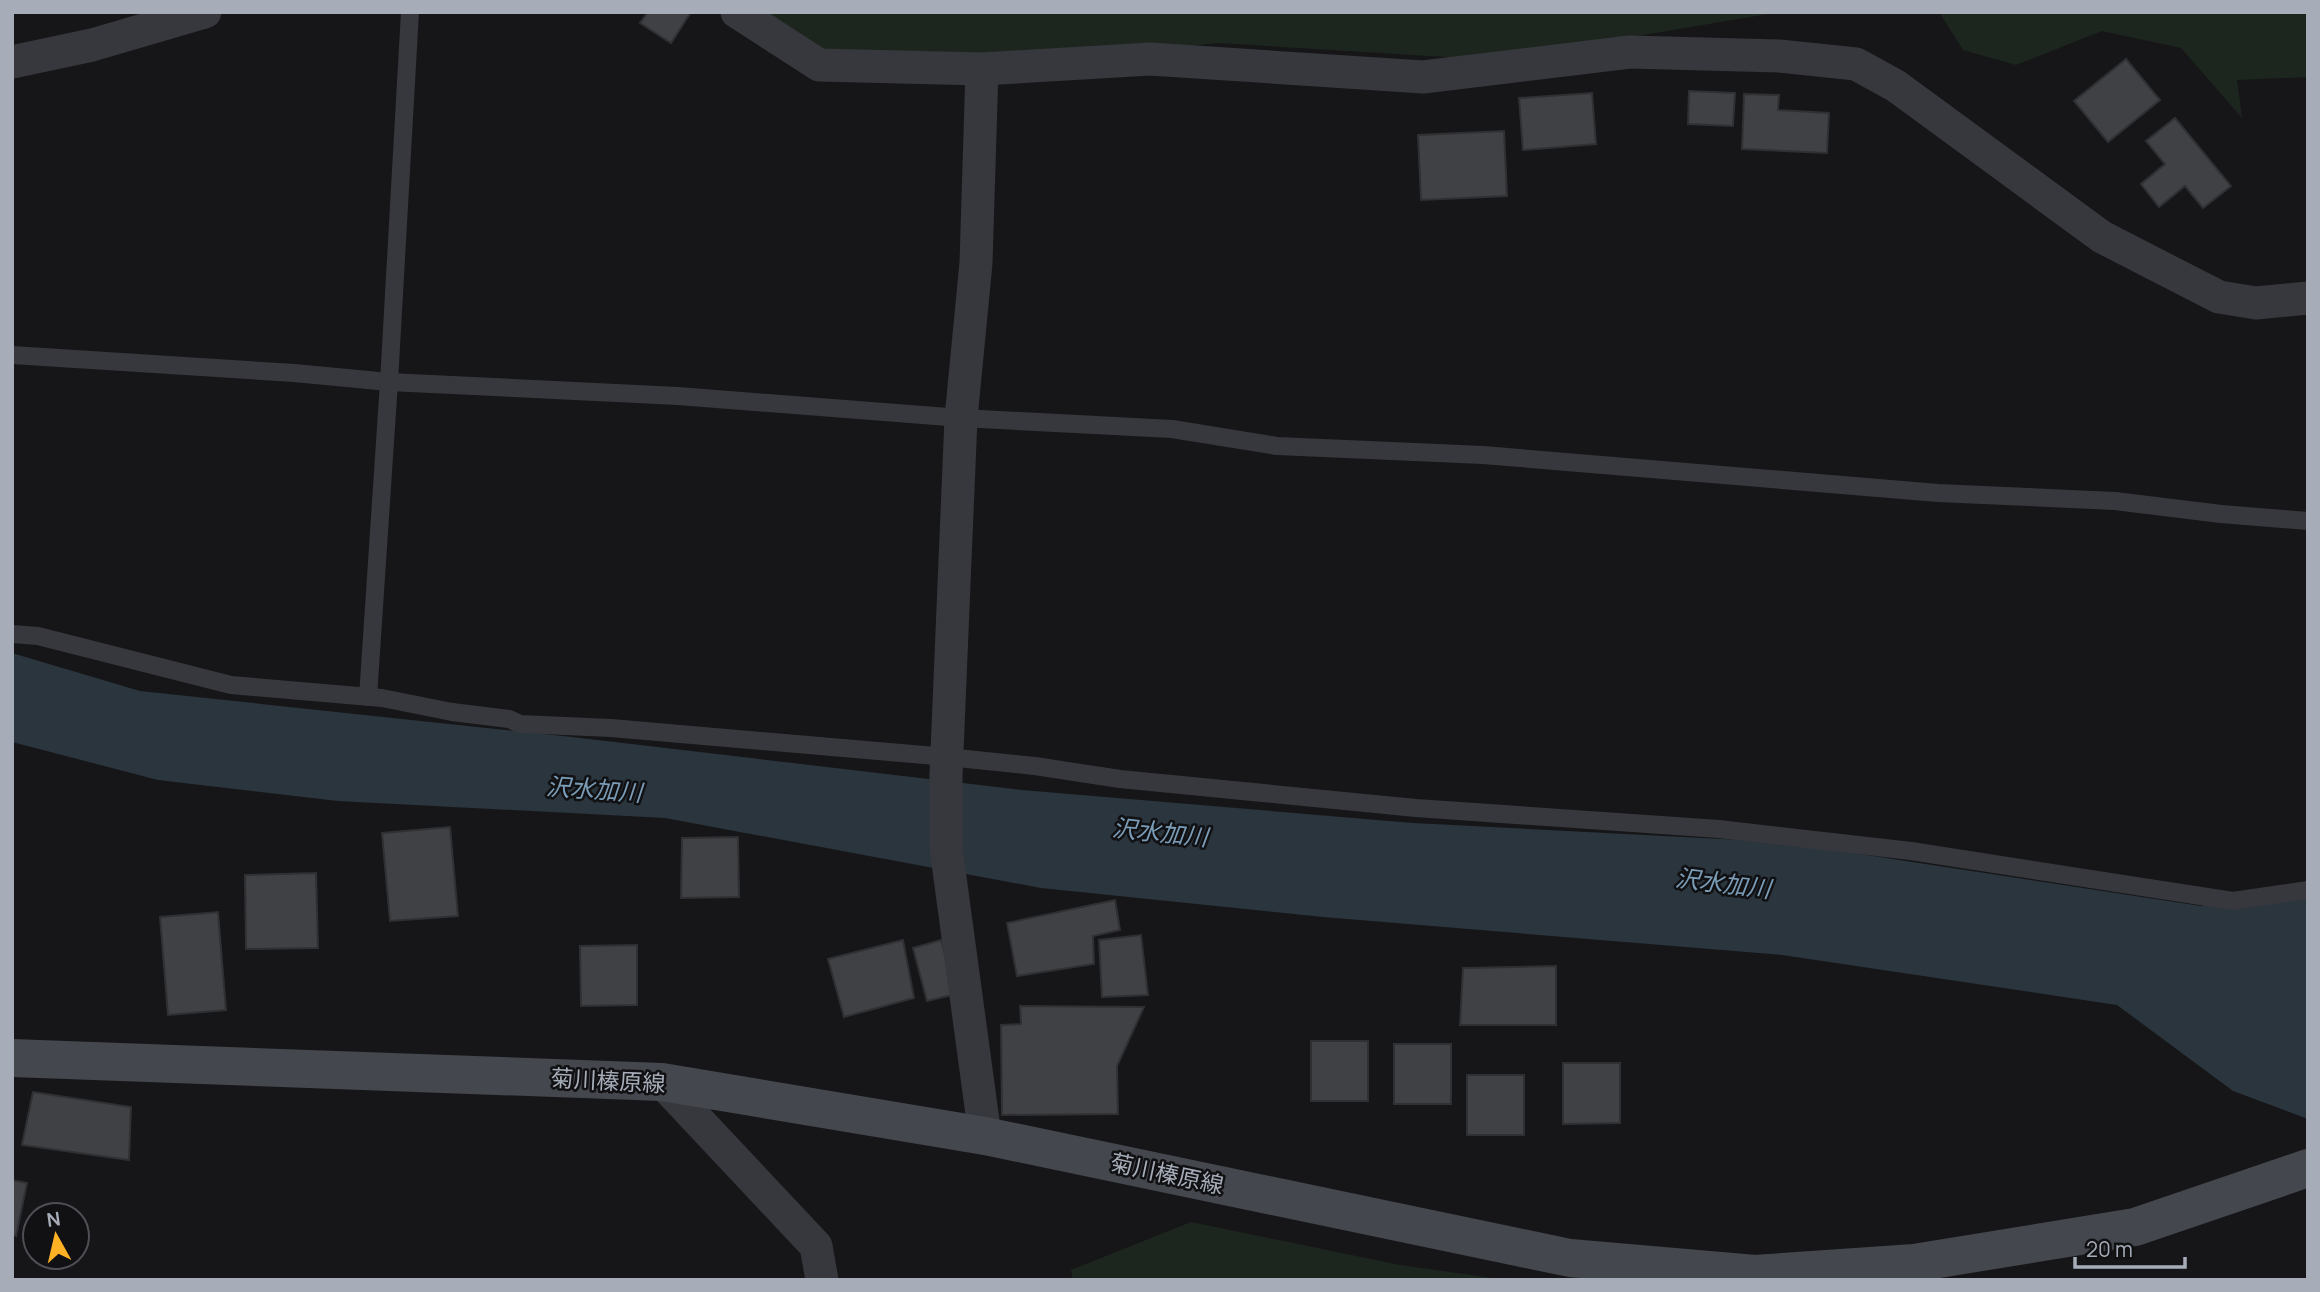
<svg xmlns="http://www.w3.org/2000/svg" width="2320" height="1292" font-family="Manrope,'Noto Sans JP',sans-serif">
  <style>
    .green { fill: #1d261e }
    .water { fill: #2a353d }
    .building { fill: #3f4145; stroke: #2f3034; stroke-width: 2 }
    .lines { fill: none; stroke-linecap: round; stroke-linejoin: round }
    .lane { stroke: #36383d; stroke-width: 18 }
    .street { stroke: #36383d; stroke-width: 33 }
    .secondary { stroke: #44474d; stroke-width: 38 }
    .labels { text-anchor: middle; stroke-width: 5; stroke-linejoin: round; paint-order: stroke }
    .street-label { font-size: 23px; fill: #a6adb9; stroke: #111113 }
    .water-label { font-size: 24px; font-style: italic; fill: #7a9cb7; stroke: #111113 }
  </style>
  <rect width="100%" height="100%" fill="#161618"/>
  <!-- green -->
  <g class="green">
    <path d="M760,12H1780L1495,60L1219,43L1109,54L838,65Z"/>
    <path d="M1939,12H2308V77L2237,80L2242,118L2181,48L2102,31L2016,65L1963,50Z"/>
    <path d="M1191,1222L1400,1265L1507,1280H1073L1071,1270Z"/>
  </g>
  <!-- water -->
  <path class="water" d="M12,653L140,691L572,737L1022,790L1413,823L1781,842L2201,906L2308,883V1119L2233,1091L2117,1005L1782,955L1323,917L1041,888L665,818L338,801L158,780L12,742Z"/>
  <!-- building -->
  <g class="building">
    <path d="M648,12H691L671,43L640,23Z"/>
    <path d="M2126,59L2160,100L2108,142L2074,101Z"/>
    <path d="M1689,91L1735,93L1733,126L1688,124Z"/>
    <path d="M1592,93L1596,144L1523,150L1519,98Z"/>
    <path d="M1744,94L1779,95L1778,110L1829,113L1827,153L1742,149Z"/>
    <path d="M2175,118L2231,186L2203,208L2185,186L2159,207L2141,184L2165,164L2146,141Z"/>
    <path d="M1504,131L1507,196L1421,200L1418,135Z"/>
    <path d="M450,827L458,916L390,921L382,833Z"/>
    <path d="M738,837L739,897L681,898L682,838Z"/>
    <path d="M316,873L318,948L246,949L245,875Z"/>
    <path d="M1115,900L1120,930L1093,936L1094,964L1017,976L1007,923Z"/>
    <path d="M218,912L226,1010L168,1015L160,917Z"/>
    <path d="M1141,935L1148,995L1102,997L1099,940Z"/>
    <path d="M903,940L914,998L844,1017L828,959Z"/>
    <path d="M941,940L956,994L927,1001L913,948Z"/>
    <path d="M637,945V1005L581,1006L580,946Z"/>
    <path d="M1556,966V1025H1460L1463,968Z"/>
    <path d="M1020,1006L1144,1007L1117,1066L1118,1114L1002,1115L1001,1025L1021,1024Z"/>
    <rect x="1311" y="1041" width="57" height="60"/>
    <rect x="1394" y="1044" width="57" height="60"/>
    <path d="M1563,1063H1620V1123L1563,1124Z"/>
    <rect x="1467" y="1075" width="57" height="60"/>
    <path d="M33,1092L131,1107L129,1160L22,1145Z"/>
    <path d="M12,1180L27,1183L16,1236L12,1235Z"/>
  </g>
  <g class="lines">
    <!-- lane -->
    <g class="lane">
      <path d="M12,355L294,373L389,382L678,396L961,418L1172,429L1277,446L1483,455L1938,493L2115,501L2221,514L2308,521"/>
      <path d="M12,634L38,636L231,685L382,698L452,712L509,719L520,724L611,728L947,757L1035,766L1120,779L1416,808L1719,829L1911,851L2233,901L2308,890"/>
      <path d="M368,697L389,382L410,12"/>
    </g>
    <!-- street -->
    <g class="street">
      <path d="M737,12L819,65L982,69L1150,59L1423,77L1630,52L1779,56L1856,64L1896,86L2102,237L2219,297L2256,303L2308,298"/>
      <path d="M12,62L92,45L205,12"/>
      <path d="M982,69L976,263L961,418L946,775V848L985,1136"/>
      <path d="M662,1082L816,1246L822,1280"/>
    </g>
    <!-- secondary -->
    <path class="secondary" d="M12,1058L662,1082L985,1136L1570,1258L1755,1274L1914,1263L2135,1227L2308,1168"/>
  </g>
  <g class="labels">
    <!-- street labels -->
    <g class="street-label">
      <text transform="translate(608 1081) rotate(3)" y="8">菊川榛原線</text>
      <text transform="translate(1167 1174) rotate(12)" y="8">菊川榛原線</text>
    </g>
    <!-- water labels -->
    <g class="water-label">
      <text transform="translate(594 790) rotate(4)" y="8">沢水加川</text>
      <text transform="translate(1160 833) rotate(6)" y="8">沢水加川</text>
      <text transform="translate(1723 884) rotate(7)" y="8">沢水加川</text>
    </g>
  </g>
  <!-- border -->
  <rect width="2320" height="1292" fill="none" stroke="#a6adb9" stroke-width="28"/>
  <!-- north arrow -->
  <g transform="translate(56 1236) rotate(352)"><circle r="33" fill="#111113" stroke="#4d4f55" stroke-width="2"/>
  <path d="M0-5L12 26L0 18L-12 26Z" fill="#ffb126"/>
  <text y="-10" font-size="19" font-weight="bold" text-anchor="middle" fill="#a6adb9">N</text>
  </g>
  <!-- scale -->
  <path d="M2075 1257v10h110v-10" fill="none" stroke="#a6adb9" stroke-width="3.5"/>
  <text x="2086" y="1257" font-size="21" fill="#a6adb9" stroke="#111113" stroke-width="5" paint-order="stroke">20 m</text>
</svg>
